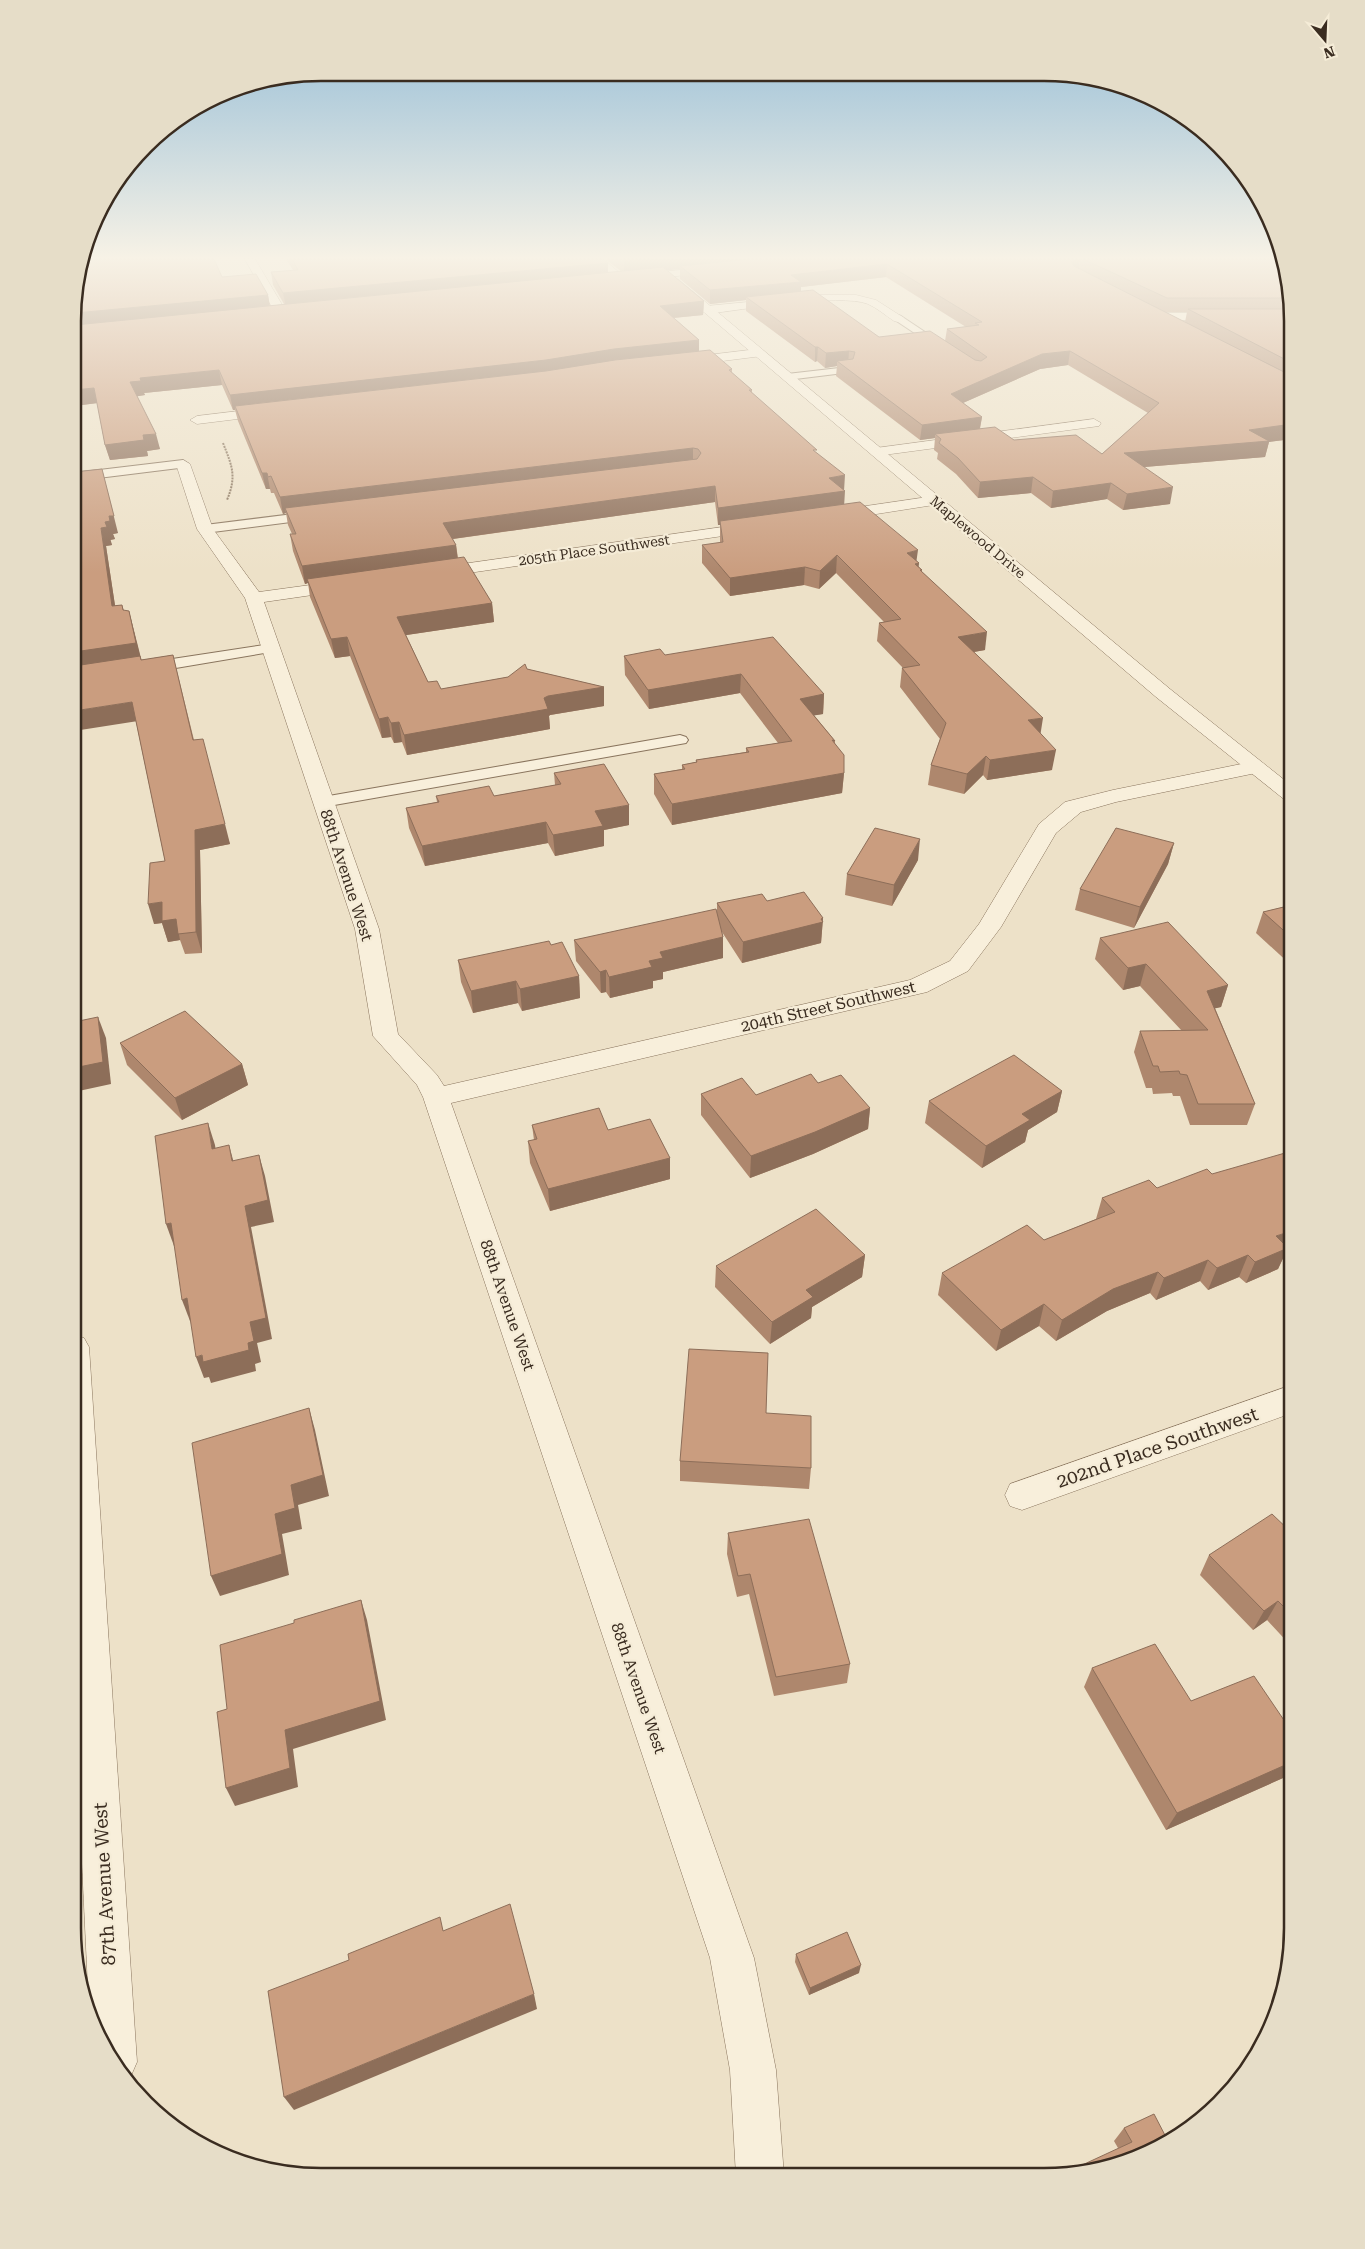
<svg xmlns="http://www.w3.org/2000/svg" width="1365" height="2249" font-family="'Roboto Serif',serif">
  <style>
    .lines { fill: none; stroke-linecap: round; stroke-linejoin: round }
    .service-casing { stroke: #89745d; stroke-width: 2 }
    .minor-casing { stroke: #89745d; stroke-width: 1 }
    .tertiary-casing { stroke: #89745d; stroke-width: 1 }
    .secondary-casing { stroke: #6b5540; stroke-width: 1 }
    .path { stroke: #89745d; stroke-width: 2; stroke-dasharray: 2 1; stroke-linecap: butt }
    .service { fill: #f8efdb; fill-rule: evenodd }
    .minor { fill: #f8efdb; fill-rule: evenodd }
    .tertiary { fill: #f8efdb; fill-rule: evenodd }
    .secondary { fill: #f8efdb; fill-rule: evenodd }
    .wall { fill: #ae876d; fill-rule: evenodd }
    .shaded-wall { fill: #8d6e59 }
    .building { fill: #ca9d7f; stroke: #8d6e59 }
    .labels { text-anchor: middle; stroke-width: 4.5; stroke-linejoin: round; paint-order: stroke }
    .far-street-label { font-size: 14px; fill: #3a2c20; stroke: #f5ecd7 }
    .street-label { font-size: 16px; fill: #3a2c20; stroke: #f5ecd7 }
    .near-street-label { font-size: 19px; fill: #3a2c20; stroke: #f5ecd7 }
    .rim { fill: none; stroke: #3a2c20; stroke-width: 2.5 }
  </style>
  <rect width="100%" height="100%" fill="#ede1c8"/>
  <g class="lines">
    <defs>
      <g id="service">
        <path d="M898,315L901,316L949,348L948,350H940L895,320V316Z"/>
        <path d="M75,342L80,345C81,355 85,370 74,375Z"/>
        <path d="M848,367L852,368V372L787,380L782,377L787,374Z"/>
        <path d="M183,460L189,464L187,467L74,481V473Z"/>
        <path d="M317,511L323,515L322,518L205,533L198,529L205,525Z"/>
        <path d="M271,644L276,645L278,648L276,651L146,673L141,671L138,668L141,665L146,663Z"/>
        <path d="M680,735L686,737L688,740L686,743L323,807L317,806L314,802L317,798L323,797Z"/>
      </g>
      <g id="minor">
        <path d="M245,259H255L287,313L285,316H277Z"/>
        <path d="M592,259H603L627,279L625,281H617Z"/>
        <path d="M820,295H856L876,300L904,318L898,322L894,321C885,315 877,308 868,304C840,293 741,310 707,314L701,310L707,306Z"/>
        <path d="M1161,313H1291L1292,321L1157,320L1155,317L1157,314Z"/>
        <path d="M758,349L762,350L764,353L762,356L683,366L677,362L683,358Z"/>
        <path d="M273,407L280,411L278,414L197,424L190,420L197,416Z"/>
        <path d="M1094,419L1101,423L1099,426L876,456L869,452L876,448Z"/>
        <path d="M183,460L190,464L213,529L259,592L347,580L353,581L356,585L353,589L347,590L264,602L379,929L398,1034L437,1075L444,1086L910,980L950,961L979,924L1039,824L1065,802L1113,790L1256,761L1263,763L1266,767L1263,771L1256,773L1116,802L1081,812L1056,833L1001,927L968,971L927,992L451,1103L754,1958L776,2070L784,2176H736L730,2070L710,1958L423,1097L417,1085L373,1036L355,929L245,598L197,529L176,464Z"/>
        <path d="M935,496L940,498L943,501L940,504L832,521L826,519L824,516L826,513L832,511Z"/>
        <path d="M758,522L764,524L766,527L764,530L434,578L428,577L426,573L428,569L434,568Z"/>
        <path d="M73,1334L84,1338L89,1347L137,2062L130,2078L125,2080L91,2022L89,2009L73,1677Z"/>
        <path d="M1292,1385V1413L1022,1510L1010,1506L1005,1495L1010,1484Z"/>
      </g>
      <path id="tertiary" d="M675,279L679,280L1170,689L1292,786V802L1285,800L1156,697L671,284L669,282Z"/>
      <path id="secondary" d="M717,266L723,269L721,271L633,281L627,278L633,275Z"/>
    </defs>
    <!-- service casing -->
    <use href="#service" class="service-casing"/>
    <!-- minor casing -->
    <use href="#minor" class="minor-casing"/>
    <!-- tertiary casing -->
    <use href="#tertiary" class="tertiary-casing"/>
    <!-- secondary casing -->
    <use href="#secondary" class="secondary-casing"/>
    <!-- path -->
    <path class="path" d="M223,443C232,466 237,476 227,500"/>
    <!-- service -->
    <use href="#service" class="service"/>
    <!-- minor -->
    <use href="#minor" class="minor"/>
    <!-- tertiary -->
    <use href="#tertiary" class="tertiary"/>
    <!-- secondary -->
    <use href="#secondary" class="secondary"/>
  </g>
  <!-- wall -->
  <g class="wall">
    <path d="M286,259H603L608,263V273L621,271L605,259H1280L1292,322V439L1269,442L1265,457L1144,467L1170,504L1123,510L1107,499L1051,508L1031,493L978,498L956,474L937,459L938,453L934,450L935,438L920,440L836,376L837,366L825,368L817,361L815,362L746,311V300L710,304L680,279V269L666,270L704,301L703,315L674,318L699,340V351L732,369V373L752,390V393L816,453L844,490V504L919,563L918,566L922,570V572L985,650L974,652L1040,733L1052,770L987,780L983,775L964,794L928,785L931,765L940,739L900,687L902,668H903L877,641L879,623L884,622L836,573L819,589L804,585L730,596L702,563V545L720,543V525H718L715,502L453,539L456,545L458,558L492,603L494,622L406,635L428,682L441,689L508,677L527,669L604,687V706L550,715L549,716L550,729L407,755L402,742L394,743L391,737L382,738L350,656L335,658L310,597L308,583L305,584L293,551L290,534H292L288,525L286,513L283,514L274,493H271L270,489H266L238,421L235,410H233L222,385L144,393L145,395L137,396L160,449L147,451L148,456L110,460L105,445L97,403L74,406L75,359L79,352V343L75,340V343V290L222,277L268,295L270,306L284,304L273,285L271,272L293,270ZM886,277L966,327L947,329L945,341L879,337L801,291V287ZM1166,312H1187L1185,322ZM1068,365L1148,413L1102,454L1014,440L980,429L982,417L963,403L1040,369Z"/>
    <path d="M74,472L118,533L113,534L115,539L110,540L112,545L106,546L115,606L122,605L124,611H129L141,660L173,655L194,740L230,844L200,850L202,953L185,954L180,940L168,942L162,923L154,924L165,861L136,722Z"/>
    <path d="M665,655L824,694L823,714L814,715L835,741V744L844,773L842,793L672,825L654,794V774L682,769V765L696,762V760L746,752V748L778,743L740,693L649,709L625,675L624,656Z"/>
    <path d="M554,773L629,825L604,830V846L555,856L548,843L425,866L409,828L406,808L437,802L436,796H494L555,785Z"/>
    <path d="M1174,843L1168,864L1134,928L1075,910L1080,889Z"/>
    <path d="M918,860L892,906L845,895L847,874Z"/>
    <path d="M767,901L823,918L821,943L742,963L722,932L723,937V958L663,972V979L653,981V988L610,998L606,992L601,993L576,961L574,940L717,912V903Z"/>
    <path d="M1292,905V966L1256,933L1263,912Z"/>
    <path d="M1100,938L1228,985L1221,1007L1215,1008L1255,1104L1247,1125H1190L1180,1096H1173L1172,1093L1153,1094L1152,1088H1146L1134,1052L1140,1031H1182L1140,986L1123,990L1095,959Z"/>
    <path d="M551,945L579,976L580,998L522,1011L518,1003L473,1013L461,982L458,960Z"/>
    <path d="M120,1043L242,1064L248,1085L182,1120L127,1065Z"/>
    <path d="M818,1083L870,1108L868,1129L813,1154L750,1178L701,1115V1094L756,1095Z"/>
    <path d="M1062,1091L1057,1112L1028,1130L1025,1142L982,1168L925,1123L929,1101Z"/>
    <path d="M532,1125L608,1130L670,1158V1179L550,1211L530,1163L528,1141L534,1140Z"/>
    <path d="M1157,1188L1292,1250L1286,1252L1278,1269L1246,1283L1239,1277L1208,1290L1200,1281L1156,1300L1150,1293L1107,1311L1056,1341L1039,1326L996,1351L938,1295L942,1273L1044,1240L1096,1219L1102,1198Z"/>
    <path d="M865,1255L862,1277L812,1307L811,1318L770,1344L715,1287L716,1266Z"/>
    <path d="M766,1413L811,1468L809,1489L680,1481V1461Z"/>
    <path d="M728,1533L850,1664L847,1683L774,1696L749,1594L737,1597L727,1554Z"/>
    <path d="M1292,1533V1647L1267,1620L1253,1630L1200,1575L1209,1555Z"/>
    <path d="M1092,1668L1191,1701L1292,1732V1774L1166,1830L1084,1687Z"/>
    <path d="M796,1954L859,1973L809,1995L795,1962Z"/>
    <path d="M1124,2128L1168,2141L1118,2148L1114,2141Z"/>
  </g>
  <!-- shaded-wall -->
  <g class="shaded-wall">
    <path d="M650,259H773L680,266V269L624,274V261Z"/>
    <path d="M1077,259H1080L1078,270L1071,262Z"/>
    <path d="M608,263V276L286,307L283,293Z"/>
    <path d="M887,264L886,277L801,287V295L746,297V300L710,304V290L791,275Z"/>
    <path d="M268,295L270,308L75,328V313Z"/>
    <path d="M704,301L703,315L661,319L660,306Z"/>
    <path d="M699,340V354L235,406V410H233L230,395L614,349Z"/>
    <path d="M815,347H818L817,361L815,362Z"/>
    <path d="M849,351L848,365L837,361V366L825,368L826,353Z"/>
    <path d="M1070,351L1068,365L1040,369L949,409L951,394L1042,354Z"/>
    <path d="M219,370L222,385L144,393L145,395L133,397L130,382L140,378Z"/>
    <path d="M94,388L98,403L74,406V390Z"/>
    <path d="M982,417L979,432L935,434V438L920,440L922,425Z"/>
    <path d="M1292,424V439L1269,442L1265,457L1120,469L1124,453L1249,430Z"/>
    <path d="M156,434L160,449L147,451L148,456L110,460L105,445L143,435Z"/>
    <path d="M693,448V464L285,508L286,513L283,514L280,497Z"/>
    <path d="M102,469L118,533L113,534L115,539L110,540L105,522Z"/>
    <path d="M262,473H267L270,489H266Z"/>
    <path d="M845,475L844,491H845L844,507L720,521V525H718V508L829,478Z"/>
    <path d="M1033,477L1031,493L978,498L980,482Z"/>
    <path d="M1111,483L1107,499L1051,508L1053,491Z"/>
    <path d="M715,486V502L445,540L443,523Z"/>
    <path d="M1173,487L1170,504L1123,510L1127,494Z"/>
    <path d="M107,527L112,545L106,546L118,625L112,606L101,528Z"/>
    <path d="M456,545L458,562L307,579L308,583L305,584L302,566Z"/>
    <path d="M918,550L916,564L919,563L917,581L907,553Z"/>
    <path d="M837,555L836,573L819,589L820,571Z"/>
    <path d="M805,567L804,585L730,596V578Z"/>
    <path d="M492,603L494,622L400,636L397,617Z"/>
    <path d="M129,611L142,662L74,672V652Z"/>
    <path d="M987,632L985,650L956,655L958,637Z"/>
    <path d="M347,637L350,656L335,658L331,639Z"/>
    <path d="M741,674L740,693L649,709L648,690Z"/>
    <path d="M604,687V706L550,715L549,716L550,729L407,755L404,735L544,698L548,696Z"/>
    <path d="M824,694L823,714L799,718L800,699Z"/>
    <path d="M132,702L138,721L74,731V711Z"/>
    <path d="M388,717L391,737L382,738L379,719Z"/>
    <path d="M1043,718L1040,737L1028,720Z"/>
    <path d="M399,722L402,742L394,743L391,723Z"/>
    <path d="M1056,750L1052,770L987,780L990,760Z"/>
    <path d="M986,756L983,775L964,794L967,774Z"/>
    <path d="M844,773L842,793L672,825V804Z"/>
    <path d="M629,805V825L604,830V846L555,856L553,835L595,811Z"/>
    <path d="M546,822L548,843L425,866L422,846Z"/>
    <path d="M225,824L230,844L200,850L202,953L196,932L195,830Z"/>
    <path d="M920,839L918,860L892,906L894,885Z"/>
    <path d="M1174,843L1168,864L1134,928L1140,907Z"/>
    <path d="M162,902L176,919L180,940L168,942L162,923L154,924L148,904Z"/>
    <path d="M823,918L821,943L742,963L743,942Z"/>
    <path d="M723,937V958L663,972V979L653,981V988L610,998L609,977L649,961L660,952Z"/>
    <path d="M1146,964L1140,986L1123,990L1128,968Z"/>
    <path d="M606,970V992L601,993L600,972Z"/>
    <path d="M579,976L580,998L522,1011L520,989Z"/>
    <path d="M516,981L518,1003L473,1013L471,991Z"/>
    <path d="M1228,985L1221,1007L1200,1012L1207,991Z"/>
    <path d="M98,1017L106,1038L111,1084L74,1092V1068Z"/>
    <path d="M242,1064L248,1085L182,1120L175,1098Z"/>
    <path d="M1062,1091L1057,1112L1028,1130L1025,1142L982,1168L986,1146L1022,1114Z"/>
    <path d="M870,1108L868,1129L813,1154L750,1178L751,1156Z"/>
    <path d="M208,1123L215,1145L219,1171L212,1149Z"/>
    <path d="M229,1145L235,1167L232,1161Z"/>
    <path d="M259,1155L265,1176L274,1222L251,1227L272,1339L257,1343L261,1362L255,1364L256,1371L211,1383L209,1377L204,1378L196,1357L248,1343L250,1322L245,1206Z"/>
    <path d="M670,1158V1179L550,1211L548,1189Z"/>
    <path d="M171,1223L179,1245L174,1246L166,1224Z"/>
    <path d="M1292,1231V1250L1286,1252L1278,1269L1246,1283L1255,1262L1276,1236Z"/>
    <path d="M865,1255L862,1277L812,1307L811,1318L770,1344L772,1322L806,1290Z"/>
    <path d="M1248,1255L1239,1277L1208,1290L1217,1268Z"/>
    <path d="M1208,1260L1200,1281L1156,1300L1164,1278Z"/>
    <path d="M1158,1272L1150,1293L1107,1311L1056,1341L1062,1320L1113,1289Z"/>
    <path d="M187,1298L195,1320L190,1321L182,1300Z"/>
    <path d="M1044,1304L1039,1326L996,1351L1001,1330Z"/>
    <path d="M309,1408L315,1430L329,1496L298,1505L302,1529L282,1534L289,1575L220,1596L211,1576L275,1514L291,1485Z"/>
    <path d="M361,1600L367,1620L386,1720L293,1749L298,1787L235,1806L226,1788L285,1730Z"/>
    <path d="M1278,1601L1267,1620L1253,1630L1264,1611Z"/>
    <path d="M1292,1762V1774L1166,1830L1177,1813Z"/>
    <path d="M861,1965L859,1973L809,1995L810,1988Z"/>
    <path d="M534,1994L537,2009L294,2110L284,2097Z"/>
  </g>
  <!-- building -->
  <g class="building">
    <path d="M84,259H214L222,277L256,274L268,295L75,313V290Z"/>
    <path d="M292,259H603L608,263L283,293L271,272L298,270Z"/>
    <path d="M621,259H650L624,261Z"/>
    <path d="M752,259H1077L1071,262L1074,266L1292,376V424L1249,430L1269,441L1124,453L1173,487L1127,494L1111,483L1053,491L1033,477L980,482L958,458L939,443L941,439L935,434L995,427L1014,440L1076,435L1102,454L1159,403L1070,351L1042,354L951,394L982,417L922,425L837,361L853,359L855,352L849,351L826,353L818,347H815L746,297L813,290L879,337L930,331L975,360L981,361L987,357L947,329L979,325L975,323L982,322L887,264L791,275L801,282L710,290L680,266Z"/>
    <path d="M1083,259H1280L1288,298H1167Z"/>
    <path d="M663,267L704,301L660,306L699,340L614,349L546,360L230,395L219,370L140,378L141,381L130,382L156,434L143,435L144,440L105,445L94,388L74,390L75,360L79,352L78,331L75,328V325Z"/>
    <path d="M1188,309H1290L1292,322V363Z"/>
    <path d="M710,350L732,369L729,370L752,390H749L817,450H813L845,475L829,478L845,491L718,508L715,486L443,523L456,545L302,566L290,534H296L285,508L697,459L701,453L698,449L693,448L280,497L271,476L268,477L267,473H262L235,406L546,371L615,360Z"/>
    <path d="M102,469L114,516H109L110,521L105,522L107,527L101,528L112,606L122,605L123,610L129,611L136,643L74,652V472Z"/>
    <path d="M860,502L918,550L907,553L919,563L915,564L922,570H920L987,632L958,637L1043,718L1028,720L1056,750L990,760L986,756L967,774L931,765L946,723L902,668L920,665L879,623L901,619L837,555L820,571L805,567L730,578L702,545L723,542L720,521Z"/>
    <path d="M464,557L492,603L397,617L428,682L437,681L441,689L508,677L525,664L527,669L604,687L548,696L544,698L548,709L404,735L399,722L391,723L388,717L379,719L347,637L331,639L307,579Z"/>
    <path d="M773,637L824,694L800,699L835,741L832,740L844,755V773L672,804L654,774L685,769L682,765L697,762L696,760L749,752L746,748L792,741L741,674L648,690L624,656L660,649L665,655Z"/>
    <path d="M173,655L193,740L203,739L225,824L195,830L196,932L178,934L176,919L162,921V902L148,904L150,863L165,861L132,702L74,711V666L140,656L141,660Z"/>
    <path d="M604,764L629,805L595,811L603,826L553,835L546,822L422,846L406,808L439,802L436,796L489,786L494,796L561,784L554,773Z"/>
    <path d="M875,828L920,839L894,885L847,874Z"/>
    <path d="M1116,828L1174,843L1140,907L1080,889Z"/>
    <path d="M804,892L823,918L821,919L823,922L743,942L717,903L762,894L767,901Z"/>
    <path d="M1292,905V938L1263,912Z"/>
    <path d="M716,909L723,937L660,952L663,958L649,961L652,967L609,977L606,970L600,972L574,940Z"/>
    <path d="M1168,922L1228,985L1207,991L1255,1104H1198L1187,1075L1180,1074L1179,1071L1160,1072L1158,1066H1153L1140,1031L1208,1030L1146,964L1128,968L1100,938Z"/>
    <path d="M549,941L551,945L562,942L579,976L520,989L516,981L471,991L458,960Z"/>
    <path d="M185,1011L242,1064L175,1098L120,1043Z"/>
    <path d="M98,1017L103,1062L74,1068V1022Z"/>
    <path d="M1014,1055L1062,1091L1022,1114L1030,1120L986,1146L929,1101Z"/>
    <path d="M811,1074L818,1083L841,1075L870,1108L815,1132L751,1156L701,1094L742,1078L756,1095Z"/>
    <path d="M599,1108L608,1130L650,1119L670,1158L548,1189L528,1141L537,1139L532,1125Z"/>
    <path d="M208,1123L212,1149L229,1145L232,1161L259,1155L268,1200L245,1206L266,1318L250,1322L254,1341L248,1343L249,1350L203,1362L202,1355L196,1357L187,1298L182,1300L171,1223L166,1224L155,1136Z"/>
    <path d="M1292,1151V1231L1276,1236L1288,1248L1255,1262L1248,1255L1217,1268L1208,1260L1164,1278L1158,1272L1113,1289L1062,1320L1044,1304L1001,1330L942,1273L1027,1225L1044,1240L1115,1212L1102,1198L1149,1180L1157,1188L1207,1169L1212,1174Z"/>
    <path d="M816,1209L865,1255L806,1290L813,1297L772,1322L716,1266Z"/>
    <path d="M689,1349L768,1353L766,1413L811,1416V1468L680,1461Z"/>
    <path d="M309,1408L323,1475L291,1485L295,1508L275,1514L282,1554L211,1576L192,1443Z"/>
    <path d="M1272,1514L1292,1533V1615L1278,1601L1264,1611L1209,1555Z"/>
    <path d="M809,1519L850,1664L776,1677L750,1574L738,1576L728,1533Z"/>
    <path d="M361,1600L380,1701L285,1730L290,1768L226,1788L217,1712L227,1709L220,1645L294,1623V1620Z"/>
    <path d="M1155,1644L1191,1701L1254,1676L1292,1732V1762L1177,1813L1092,1668Z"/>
    <path d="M510,1904L534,1994L284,2097L268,1991L349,1960L348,1954L440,1917L443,1931Z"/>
    <path d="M847,1932L861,1965L810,1988L796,1954Z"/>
    <path d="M1154,2114L1168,2141L1138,2158L1067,2172L1132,2142L1124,2128Z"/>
  </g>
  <!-- sky -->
  <linearGradient id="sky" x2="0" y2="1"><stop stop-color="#8fbad6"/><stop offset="0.45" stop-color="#f7f2e6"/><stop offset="1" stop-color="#f7f2e6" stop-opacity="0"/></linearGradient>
  <rect width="1365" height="573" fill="url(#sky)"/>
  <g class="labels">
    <!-- far-street labels -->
    <g class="far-street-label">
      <text transform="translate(978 537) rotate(40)" y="5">Maplewood Drive</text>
      <text transform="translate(594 550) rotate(-8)" y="5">205th Place Southwest</text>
    </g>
    <!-- street labels -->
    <g class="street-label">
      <text transform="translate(347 875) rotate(72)" y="6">88th Avenue West</text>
      <text transform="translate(828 1006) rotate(-13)" y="6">204th Street Southwest</text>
      <text transform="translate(508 1305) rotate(71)" y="6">88th Avenue West</text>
      <text transform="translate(639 1688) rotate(71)" y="6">88th Avenue West</text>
    </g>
    <!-- near-street labels -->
    <g class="near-street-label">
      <text transform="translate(1157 1447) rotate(-19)" y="7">202nd Place Southwest</text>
      <text transform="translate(104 1884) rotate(-93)" y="7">87th Avenue West</text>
    </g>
  </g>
  <!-- crop -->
  <path d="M0 0H1365V2249H0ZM321 81H1044A240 240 0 0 1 1284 321V1928A240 240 0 0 1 1044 2168H321A240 240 0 0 1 81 1928V321A240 240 0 0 1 321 81Z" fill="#e6ddc8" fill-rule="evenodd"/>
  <path class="rim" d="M321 81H1044A240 240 0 0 1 1284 321V1928A240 240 0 0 1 1044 2168H321A240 240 0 0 1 81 1928V321A240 240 0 0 1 321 81Z"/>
  <!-- north arrow -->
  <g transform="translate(1325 40) rotate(161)" stroke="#f5ecd7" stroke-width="4" paint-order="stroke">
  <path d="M0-4L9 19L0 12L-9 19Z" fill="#3a2c20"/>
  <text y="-8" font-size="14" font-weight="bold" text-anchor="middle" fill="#3a2c20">N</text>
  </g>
</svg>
